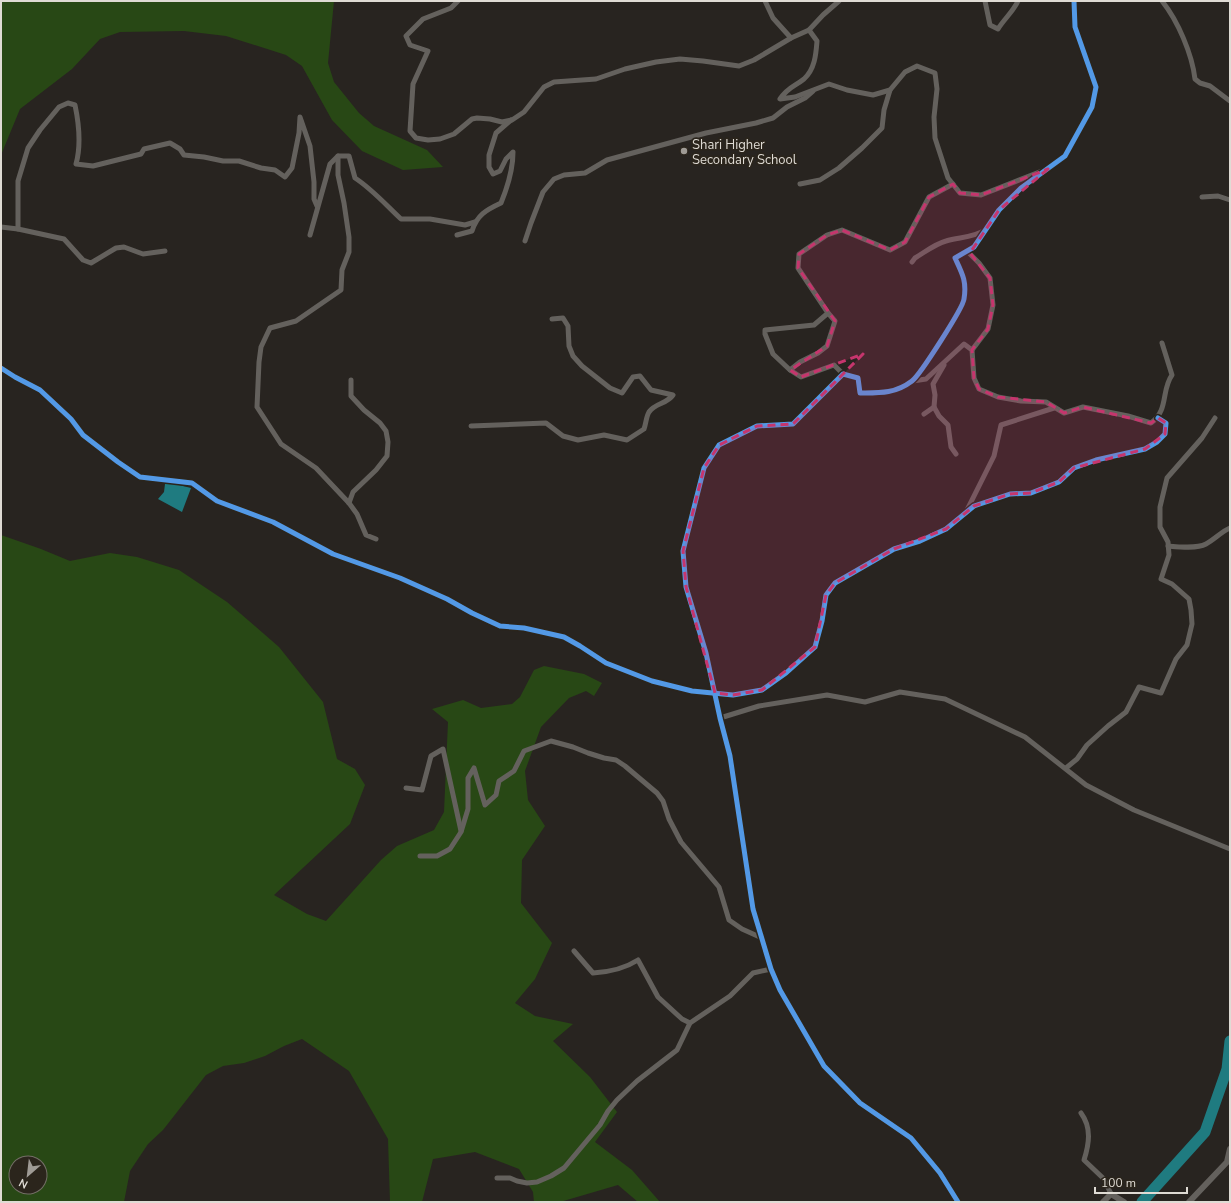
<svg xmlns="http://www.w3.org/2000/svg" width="1231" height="1203" font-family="'Nunito Sans',sans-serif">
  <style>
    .green { fill: #284815; fill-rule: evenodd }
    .water { fill: #1f7b80 }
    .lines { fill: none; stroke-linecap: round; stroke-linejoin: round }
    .river { stroke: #1f7b80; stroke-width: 11 }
    .minor { stroke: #64615d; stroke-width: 5 }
    .tertiary { stroke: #64615d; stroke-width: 6 }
    .cycleway-casing { stroke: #2b251c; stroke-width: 8 }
    .cycleway { stroke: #5399e6; stroke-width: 5 }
    .marked { fill: #c6356d; fill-opacity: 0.2; stroke: #c6356d; stroke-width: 3; stroke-dasharray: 8 5; stroke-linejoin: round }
    .poi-dot { fill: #9f9b95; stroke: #2b251c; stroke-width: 1.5 }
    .labels { text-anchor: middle; stroke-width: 3.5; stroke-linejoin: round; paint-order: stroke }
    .poi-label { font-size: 13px; fill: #dfdbd4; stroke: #2b251c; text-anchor: start }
  </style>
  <rect width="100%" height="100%" fill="#282420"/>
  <!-- green -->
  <g class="green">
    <path d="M1,1H334L328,63L334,82L359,113L374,126L427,150L443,167L403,170L362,151L332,120L302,66L286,55L226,36L184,31L120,32L100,39L72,69L20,109L1,155Z"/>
    <path d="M1,535L41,549L70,561L110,553L137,557L179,570L227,602L279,647L323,702L337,759L355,769L365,785L350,824L274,895L307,914L326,921L381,860L397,846L434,830L444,812L448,722L432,709L463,700L481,708L512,704L520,697L534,670L544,666L584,674L602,683L594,696L586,691L569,698L541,727L525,771L528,800L545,826L522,860L521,903L552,943L535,979L515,1003L535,1016L573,1024L553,1041L590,1077L617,1112L595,1142L632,1170L660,1202H638L618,1185L560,1202H534L533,1192L519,1169L475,1152L433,1159L422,1202H390L388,1139L349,1071L302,1039L284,1046L265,1056L244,1063L223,1066L206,1075L163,1130L148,1144L130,1171L124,1202H1ZM16,1163H40V1187H16Z"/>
  </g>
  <!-- water -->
  <path class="water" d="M171,483L191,488L182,512L158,499L164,492L165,484Z"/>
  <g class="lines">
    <!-- river -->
    <path class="river" d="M1142,1202L1205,1132L1227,1069L1230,1041"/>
    <!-- minor -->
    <g class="minor">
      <path d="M458,1L451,8L423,19L406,36L410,45L428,51L413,84L410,131L416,138L428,140L440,139L454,134L472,119L477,118L490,119L502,122L512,120L524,112L544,87L554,82L596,79L625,69L656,62L680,59L703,61L739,66L754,60L791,38"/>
      <path d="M765,1L773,18L791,38L809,30"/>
      <path d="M839,1L823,15L809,30L817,41C816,54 815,69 804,79C794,87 788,87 780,99L795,97L829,84L847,90L873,95L890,90L905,72L917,66L935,73L937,89L934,117L935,138L948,178L960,193L981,195L1042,171"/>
      <path d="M985,1L990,25L998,29C1004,19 1013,12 1018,1"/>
      <path d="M1162,1C1178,21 1192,54 1195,79L1200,83L1210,86L1230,101"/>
      <path d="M338,156V175L344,203L349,237V252L342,270L341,290L296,321L270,328L261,347L259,362L257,407L281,444L316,468L349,503L357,514L366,535L376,539"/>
      <path d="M800,184L820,180L839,168L862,148L882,128L884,110L890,90"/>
      <path d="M1202,197L1218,196L1230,200"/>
      <path d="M1,227L18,229L64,239L83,260L91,263L116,248L124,247L143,254L165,251"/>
      <path d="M18,229V181L28,148L40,130L59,107L68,103L75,105C79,124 81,146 76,164L93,166L141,154L144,149L170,143L180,149L184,155L204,157L223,161H239L261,168L275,170L285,177L292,168L299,133L300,117L310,146L314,182V199L317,206"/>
      <path d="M310,235L330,164L338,156H349L355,178C372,189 386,205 401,219H430L465,225L475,222"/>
      <path d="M457,235L472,231C477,215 486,210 501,203C508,186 513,170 513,152L506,159L500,171L493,174L489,167V155L496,133L511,120"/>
      <path d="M525,241L531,223L543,192L554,179L564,175L585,173L607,160L706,133L756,123L773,118L787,107L805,98L813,91"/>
      <path d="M967,251L979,263L990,278L993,305L988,329L972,350"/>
      <path d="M912,262L915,258C925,252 935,244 946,241C959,237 973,238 985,230"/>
      <path d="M1,368L15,377L40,390L71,419L83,435L118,462L140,477L192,483L217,501L273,522L333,554L400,578L447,599L472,613L500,626L524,628L564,637L580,646L606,663L652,681L692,691L733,695L762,690L786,673L815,647L822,621L826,595L835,583L894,549L920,541L946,529L974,506L1010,494L1031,493L1059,482L1074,468L1096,460L1145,449L1157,442L1165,434L1166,423L1158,418"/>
      <path d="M790,370L800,362L818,353L827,346L835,321L828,313"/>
      <path d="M843,374L834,365L801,377L790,370L773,354L765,334V330L814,325L828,313L798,268L799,254L827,235L842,230L890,250L905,242L929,197L953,184"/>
      <path d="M913,381L926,379L964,344L972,350L974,378L979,389L998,397L1021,401L1046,402L1064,413L1083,407L1128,416L1151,423C1169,410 1161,390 1172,375L1162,343"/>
      <path d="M934,407L939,416L948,425L951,447L956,454"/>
      <path d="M924,414L934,407L935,395L933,384L944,365"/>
      <path d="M471,426L546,423L563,436L578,440L604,435L627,440L644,429C646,424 646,417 649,412C655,403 667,404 673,395L651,390L640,376L633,377L622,393L610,388L582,366L573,356L569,346L568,326L563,318L552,319"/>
      <path d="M349,503L353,492L376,470L387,456L388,442L386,431L380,423L364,410L351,396V380"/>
      <path d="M966,512L994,456L1001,425L1054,408"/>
      <path d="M1168,546C1179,547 1197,549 1206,544C1215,539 1221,532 1230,528"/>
      <path d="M720,718L759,706L827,695L865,702L900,692L945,699L1025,737L1086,785L1134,810L1230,849"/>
      <path d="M1066,768L1077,759L1087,745L1108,726L1126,712L1139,687L1161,693L1176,659L1187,645L1192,624L1191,610L1189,599L1172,584L1161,579L1169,555L1168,542L1160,527V507L1167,478L1202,438L1215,418"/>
      <path d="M406,788L422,790L431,756L443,749L461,831"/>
      <path d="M420,856H437L450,849L461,832L468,809V778L474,768L485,805L496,795L499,781L514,771L524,751L551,741L573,747L588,753L604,758L616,760L625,766L657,793L663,801L669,819L681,842L719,887L729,920L742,929L762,938"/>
      <path d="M574,951L593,973C610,972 624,969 638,960L658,997L682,1019L690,1023"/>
      <path d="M1081,1113C1092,1128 1089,1144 1084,1160L1104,1179L1111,1194"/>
      <path d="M497,1178H510L517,1181L527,1183L537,1182L551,1176L564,1168L600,1125L608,1111L617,1100L637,1081L677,1050L690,1023L730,996L753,973L771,969"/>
    </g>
    <!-- tertiary -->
    <g class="tertiary">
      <path d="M958,1202L940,1173L911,1138L860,1103L824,1066L780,990L771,969L753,909L730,756L720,718L706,653L686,587L683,551L704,468L719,445L757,426L793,424L843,374L858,378L860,393C879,393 895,394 912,381C920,375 963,308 964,299C967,281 962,273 955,258L974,247L999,210L1021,188L1065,156L1092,107L1096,87L1075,27L1074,1"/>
      <path d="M1103,1202L1111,1194L1124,1202"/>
      <path d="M1189,1202L1227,1162L1230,1149"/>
    </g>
    <defs>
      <g id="cycleway">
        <path d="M1,368L15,377L40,390L71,419L83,435L118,462L140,477L192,483L217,501L273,522L333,554L400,578L447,599L472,613L500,626L524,628L564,637L580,646L606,663L652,681L692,691L733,695L762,690L786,673L815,647L822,621L826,595L835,583L894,549L920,541L946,529L974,506L1010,494L1031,493L1059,482L1074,468L1096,460L1145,449L1157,442L1165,434L1166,423L1158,418"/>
        <path d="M958,1202L940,1173L911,1138L860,1103L824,1066L780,990L771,969L753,909L730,756L720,718L706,653L686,587L683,551L704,468L719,445L757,426L793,424L843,374L858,378L860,393C879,393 895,394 912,381C920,375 963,308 964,299C967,281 962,273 955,258L974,247L999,210L1021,188L1065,156L1092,107L1096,87L1075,27L1074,1"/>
      </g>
    </defs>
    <!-- cycleway casing -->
    <use href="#cycleway" class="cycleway-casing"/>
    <!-- cycleway -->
    <use href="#cycleway" class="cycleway"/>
  </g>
  <!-- marked area -->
  <path class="marked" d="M1048,169L999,210L970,253L990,278L993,305L988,329L972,350L974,378L979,389L998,397L1046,402L1064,413L1083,407L1151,423L1158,418L1166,423L1165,434L1145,449L1074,468L1059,482L1031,493L1010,494L974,506L946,529L894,549L835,583L826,595L815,647L762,690L733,695L715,693L686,587L683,551L704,468L719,445L757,426L793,424L863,354L801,377L790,370L827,346L835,321L798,268L799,254L827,235L842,230L890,250L905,242L929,197L953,184L960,193L981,195Z"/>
  <!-- markers -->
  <circle class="poi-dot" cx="684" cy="151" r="4"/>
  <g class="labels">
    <!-- poi labels -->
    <g class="poi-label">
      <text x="692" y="149">Shari Higher<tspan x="692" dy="15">Secondary School</tspan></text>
    </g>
  </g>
  <!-- border -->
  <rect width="1231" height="1203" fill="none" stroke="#dfdbd4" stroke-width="4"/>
  <!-- north arrow -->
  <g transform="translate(28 1175) rotate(208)"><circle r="19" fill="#2b251c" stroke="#736e66"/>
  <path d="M0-3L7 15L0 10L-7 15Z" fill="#9f9b95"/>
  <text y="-6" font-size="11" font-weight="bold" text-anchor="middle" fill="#dfdbd4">N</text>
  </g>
  <!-- scale -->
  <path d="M1095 1187v6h92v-6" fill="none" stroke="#dfdbd4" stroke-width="2"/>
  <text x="1101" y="1187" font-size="12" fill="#dfdbd4" stroke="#2b251c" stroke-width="3" paint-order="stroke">100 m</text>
</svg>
